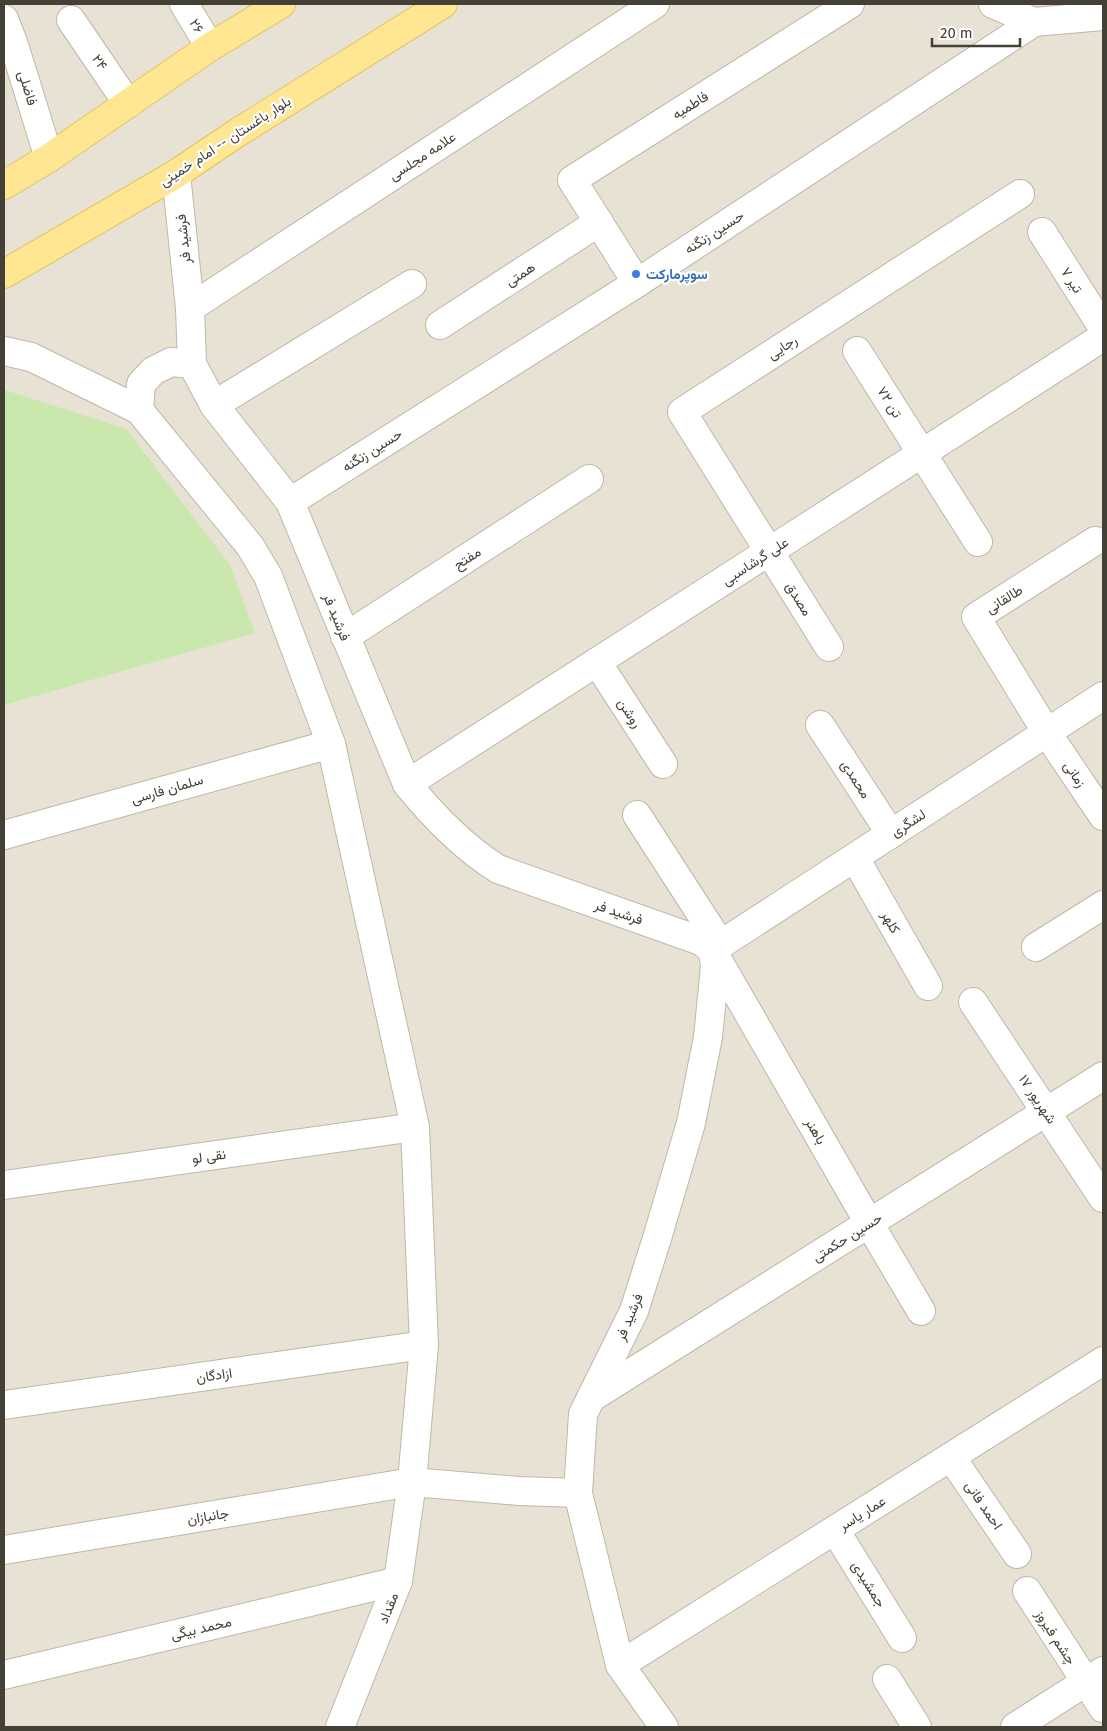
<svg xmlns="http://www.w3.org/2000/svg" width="1107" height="1731" font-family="'Fira Sans',Vazirmatn,sans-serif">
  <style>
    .residential { fill: #e7e2d3 }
    .green { fill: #cae8ad }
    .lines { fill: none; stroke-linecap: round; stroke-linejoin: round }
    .minor-casing { stroke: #beb8a8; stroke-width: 30 }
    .primary-casing { stroke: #e4c462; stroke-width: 30 }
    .minor { stroke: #fff; stroke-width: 28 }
    .primary { stroke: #ffe692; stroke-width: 28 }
    .shop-dot { fill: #3f7fe0; stroke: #fff; stroke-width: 2 }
    .labels { text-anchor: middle; stroke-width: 4.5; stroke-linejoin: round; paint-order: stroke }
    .street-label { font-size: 14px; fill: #454035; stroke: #fff }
    .shop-label { font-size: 14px; font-weight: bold; fill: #366cbe; stroke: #fff; text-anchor: start }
  </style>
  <rect width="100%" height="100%" fill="#f3efe5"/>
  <!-- residential -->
  <rect class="residential" x="4" y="4" width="1099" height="1723"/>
  <!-- green -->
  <path class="green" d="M5,390L126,429L230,565L255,633L4,705V391Z"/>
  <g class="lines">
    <defs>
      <g id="minor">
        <path d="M184,4L210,47"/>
        <path d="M993,4L1034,22L1103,16"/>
        <path d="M4,19L13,42L49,158"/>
        <path d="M71,20L128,104"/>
        <path d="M176,174L190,308L192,364L214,405L290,502L407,784C433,816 463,847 498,869L701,941L712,950L715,963L714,977L708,1037L691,1123L658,1235L634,1311L583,1414L578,1493L620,1665L664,1727"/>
        <path d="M1042,232L1103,328"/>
        <path d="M637,283L572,180L850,4"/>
        <path d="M190,308L655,4"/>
        <path d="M440,325L599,222"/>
        <path d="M4,351L31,357L139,410L250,546L268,576L331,744L415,1127L424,1345L412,1482L398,1581L340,1727"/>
        <path d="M857,351L978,542"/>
        <path d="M214,405L412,284"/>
        <path d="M139,410L141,384L153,371L171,362L192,364"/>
        <path d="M290,502L637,283L1034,22"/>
        <path d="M1095,541L976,617L1047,733L1103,816"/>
        <path d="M345,637L589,479"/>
        <path d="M829,647L682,412L1020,194"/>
        <path d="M597,662L663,764"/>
        <path d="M820,725L891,834"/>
        <path d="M407,784L1103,337"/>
        <path d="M637,815L721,945"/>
        <path d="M4,835L331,744"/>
        <path d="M855,858L928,986"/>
        <path d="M1036,947L1103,905"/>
        <path d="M973,1002L1103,1198"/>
        <path d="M4,1185L415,1127"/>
        <path d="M921,1311L869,1223L712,950L1103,696"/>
        <path d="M591,1398L1103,1076"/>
        <path d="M4,1405L424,1345"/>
        <path d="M951,1457L1017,1554"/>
        <path d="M835,1530L902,1638"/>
        <path d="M4,1550L412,1482L519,1491L578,1493"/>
        <path d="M1027,1591L1103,1708"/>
        <path d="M620,1665L1103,1361"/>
        <path d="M4,1675L398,1581"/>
        <path d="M887,1679L917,1727"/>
        <path d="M1015,1727L1103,1671"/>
      </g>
      <g id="primary">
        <path d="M4,185L49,158L210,47L281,4"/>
        <path d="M4,274L176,174L237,133L443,4"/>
      </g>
    </defs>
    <!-- minor casing -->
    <use href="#minor" class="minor-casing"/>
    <!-- primary casing -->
    <use href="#primary" class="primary-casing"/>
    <!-- minor -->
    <use href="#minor" class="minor"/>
    <!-- primary -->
    <use href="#primary" class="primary"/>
  </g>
  <!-- markers -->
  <circle class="shop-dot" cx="636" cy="274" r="5"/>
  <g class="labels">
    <!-- street labels -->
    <g class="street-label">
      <text transform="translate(197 26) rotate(59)" y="5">۲۶</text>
      <text transform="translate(100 62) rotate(56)" y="5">۲۴</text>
      <text transform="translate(28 88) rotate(73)" y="5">فاضلی</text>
      <text transform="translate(690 105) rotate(-32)" y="5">فاطمیه</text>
      <text transform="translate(225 141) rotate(-33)" y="5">بلوار باغستان -- امام خمینی</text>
      <text transform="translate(422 156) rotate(-33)" y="5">علامه مجلسی</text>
      <text transform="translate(714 232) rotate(-33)" y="5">حسین زنگنه</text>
      <text transform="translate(183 239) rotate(-96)" y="5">فرشید فر</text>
      <text transform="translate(520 274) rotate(-33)" y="5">همتی</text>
      <text transform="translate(1072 280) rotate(57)" y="5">۷ تیر</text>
      <text transform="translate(782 347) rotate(-33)" y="5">رجایی</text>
      <text transform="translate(890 402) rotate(58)" y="5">۷۲ تن</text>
      <text transform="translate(372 450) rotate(-32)" y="5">حسین زنگنه</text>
      <text transform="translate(467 558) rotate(-33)" y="5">مفتح</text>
      <text transform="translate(755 561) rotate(-33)" y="5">علی گرشاسبی</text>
      <text transform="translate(799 599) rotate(58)" y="5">مصدق</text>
      <text transform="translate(1004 599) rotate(-32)" y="5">طالقانی</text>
      <text transform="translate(337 617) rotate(68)" y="5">فرشید فر</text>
      <text transform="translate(630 713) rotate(57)" y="5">روشن</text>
      <text transform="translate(1075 774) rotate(56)" y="5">زمانی</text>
      <text transform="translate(856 779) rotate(57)" y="5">محمدی</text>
      <text transform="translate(167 789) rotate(-16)" y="5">سلمان فارسی</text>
      <text transform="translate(908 823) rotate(-33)" y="5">لشگری</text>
      <text transform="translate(619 912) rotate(19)" y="5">فرشید فر</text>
      <text transform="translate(891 922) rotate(61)" y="5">کلهر</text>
      <text transform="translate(1038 1099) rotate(56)" y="5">۱۷ شهریور</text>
      <text transform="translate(816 1131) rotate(60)" y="5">باهنر</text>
      <text transform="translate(209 1156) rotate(-8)" y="5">نقی لو</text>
      <text transform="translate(847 1237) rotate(-32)" y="5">حسین حکمتی</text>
      <text transform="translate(629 1317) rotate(-67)" y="5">فرشید فر</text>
      <text transform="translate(214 1375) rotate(-8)" y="5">ازادگان</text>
      <text transform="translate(984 1505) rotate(56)" y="5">احمد فانی</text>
      <text transform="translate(862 1513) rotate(-32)" y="5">عمار یاسر</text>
      <text transform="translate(208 1516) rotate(-9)" y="5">جانبازان</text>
      <text transform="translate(869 1584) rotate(58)" y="5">جمشیدی</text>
      <text transform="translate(388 1608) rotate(-68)" y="5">مقداد</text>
      <text transform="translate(201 1628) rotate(-13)" y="5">محمد بیگی</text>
      <text transform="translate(1056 1637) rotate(57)" y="5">چشم فیروز</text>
    </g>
    <!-- shop labels -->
    <g class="shop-label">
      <text x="646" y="279">سوپرمارکت</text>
    </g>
  </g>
  <!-- border -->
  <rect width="1107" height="1731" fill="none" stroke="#454035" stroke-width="10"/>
  <!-- scale -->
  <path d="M932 38v8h88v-8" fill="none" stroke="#454035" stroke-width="2.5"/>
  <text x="940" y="38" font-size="15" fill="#454035" stroke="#ffffff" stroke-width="4" paint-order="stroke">20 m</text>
</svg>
